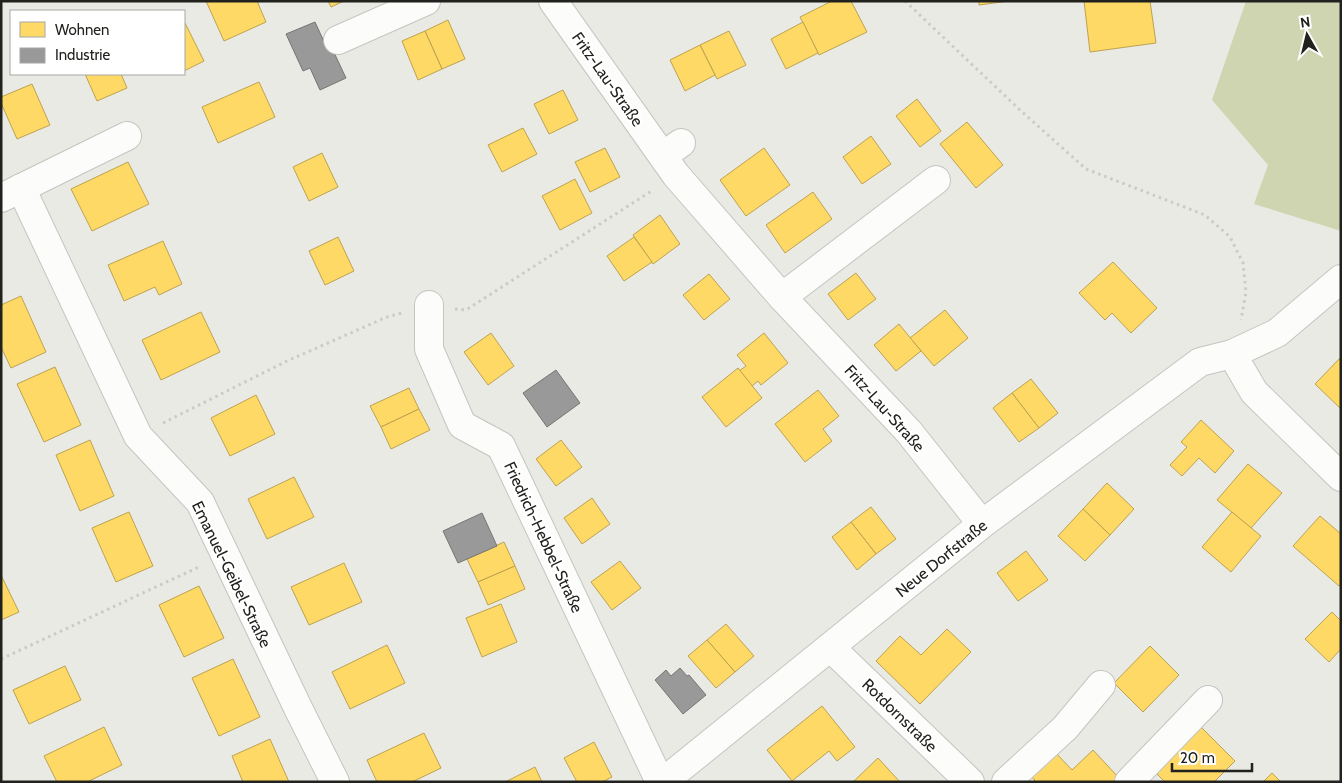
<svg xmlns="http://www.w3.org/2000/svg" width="1342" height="783" font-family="Cabin,sans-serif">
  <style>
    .green { fill: #cfd5b0 }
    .homes { fill: #ffd966; stroke: #bca250 }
    .industry { fill: #999; stroke: #757574 }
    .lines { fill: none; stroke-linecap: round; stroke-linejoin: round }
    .minor-casing { stroke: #c4c5c0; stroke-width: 30 }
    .path { stroke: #cacac7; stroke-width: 3; stroke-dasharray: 2.5 4; stroke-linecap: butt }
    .minor { stroke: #fcfcfb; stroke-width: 28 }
    .labels { text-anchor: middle; stroke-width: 5; stroke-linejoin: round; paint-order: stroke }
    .street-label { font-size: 16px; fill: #21211d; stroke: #fff }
  </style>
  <rect width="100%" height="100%" fill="#eaeae5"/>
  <!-- green -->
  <path class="green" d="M1246,1L1274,2V1H1341V231L1254,204L1268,165L1212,100Z"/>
  <!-- homes -->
  <g class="homes">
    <path d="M206,1H257L266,22L224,41Z"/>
    <path d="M328,1H344L331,7Z"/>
    <path d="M832,1H851L867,32L819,55L800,17Z"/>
    <path d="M979,1H1009L979,5Z"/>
    <path d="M1084,1H1150L1156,43L1090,52Z"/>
    <path d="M448,20L465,59L442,69L425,31Z"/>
    <path d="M803,22L818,53L786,69L771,39Z"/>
    <path d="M184,23H185L204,61L184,71Z"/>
    <path d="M425,31L442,69L418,80L402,41Z"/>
    <path d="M729,31L746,65L717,79L700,45Z"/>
    <path d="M700,45L715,75L685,91L670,60Z"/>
    <path d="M85,74H121L127,88L97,101Z"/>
    <path d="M259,82L275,117L218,143L202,107Z"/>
    <path d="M32,84L50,125L17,139L1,103V97Z"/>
    <path d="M563,90L578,120L549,134L534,104Z"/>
    <path d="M917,99L941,131L920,147L896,116Z"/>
    <path d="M967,122L1003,165L976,188L940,144Z"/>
    <path d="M523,128L537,154L502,172L488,145Z"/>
    <path d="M871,136L891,164L862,184L843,157Z"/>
    <path d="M605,148L620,177L590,192L575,162Z"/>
    <path d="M764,148L790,185L746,216L720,180Z"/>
    <path d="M322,153L338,187L309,201L293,167Z"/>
    <path d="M128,162L149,204L92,231L71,189Z"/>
    <path d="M575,179L592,213L560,230L542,196Z"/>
    <path d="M813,192L832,219L785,253L766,225Z"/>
    <path d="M660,215L680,244L653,264L633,235Z"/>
    <path d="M338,237L354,271L325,285L309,251Z"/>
    <path d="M634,237L652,262L624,281L607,256Z"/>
    <path d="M163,241L182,284L159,295L155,287L124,301L108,265Z"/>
    <path d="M1113,262L1157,308L1131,333L1112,313L1105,320L1079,293Z"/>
    <path d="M856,273L876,299L848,320L828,294Z"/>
    <path d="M709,274L730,299L704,320L683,295Z"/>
    <path d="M21,296L46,352L11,368L1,347V305Z"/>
    <path d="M945,310L968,338L934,366L910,338Z"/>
    <path d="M201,312L220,352L161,380L142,340Z"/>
    <path d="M899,324L921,351L896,371L874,345Z"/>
    <path d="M491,333L514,366L488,385L464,352Z"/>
    <path d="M764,333L788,363L761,385L758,381L752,386L739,371L746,366L737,355Z"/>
    <path d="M1341,357V409L1315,384Z"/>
    <path d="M55,367L81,425L44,442L17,384Z"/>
    <path d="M738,368L762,398L726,427L702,397Z"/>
    <path d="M1031,379L1058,413L1039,428L1012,393Z"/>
    <path d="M409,388L419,409L381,427L370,406Z"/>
    <path d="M818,390L839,416L823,429L832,441L805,462L775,424Z"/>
    <path d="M1012,393L1039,428L1019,442L993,408Z"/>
    <path d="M256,395L275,434L230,456L211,418Z"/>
    <path d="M419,409L430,430L391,449L381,427Z"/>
    <path d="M1201,420L1234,451L1215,473L1199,458L1182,476L1170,465L1187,447L1181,442Z"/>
    <path d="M90,440L114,496L80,511L56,455Z"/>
    <path d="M561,440L582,467L556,486L536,459Z"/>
    <path d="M1248,464L1282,493L1251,528L1217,500Z"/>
    <path d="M294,477L314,517L267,539L248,499Z"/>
    <path d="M1107,483L1134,509L1110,535L1083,509Z"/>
    <path d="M592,498L610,524L582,544L564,518Z"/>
    <path d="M871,507L896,539L876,554L851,522Z"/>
    <path d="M1083,509L1110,535L1085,561L1058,536Z"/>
    <path d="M129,512L153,566L116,582L92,528Z"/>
    <path d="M1232,512L1261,536L1231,572L1202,547Z"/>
    <path d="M1320,516L1341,534V584L1339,586L1293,546Z"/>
    <path d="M851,522L876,554L857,570L832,537Z"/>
    <path d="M504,542L515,566L478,582L467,559Z"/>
    <path d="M1026,551L1048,580L1018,601L997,573Z"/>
    <path d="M620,561L641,588L612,610L591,582Z"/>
    <path d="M344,563L362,602L309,625L291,587Z"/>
    <path d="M515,566L525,589L488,605L478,582Z"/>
    <path d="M1,575L19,612L1,620Z"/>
    <path d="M199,586L224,638L184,657L159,605Z"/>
    <path d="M501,604L517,642L482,657L466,618Z"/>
    <path d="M1332,612L1341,621V649L1329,662L1305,639Z"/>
    <path d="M726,624L754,656L735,672L707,640Z"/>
    <path d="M947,629L971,652L920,704L876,661L900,636L921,655Z"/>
    <path d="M707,640L735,672L716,688L688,656Z"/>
    <path d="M387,645L405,683L350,709L332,672Z"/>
    <path d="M1150,646L1179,675L1143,712L1114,683Z"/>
    <path d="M233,659L260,717L219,736L192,678Z"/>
    <path d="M65,666L81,700L29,724L13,690Z"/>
    <path d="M822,706L855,747L837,761L829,751L792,781L767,750Z"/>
    <path d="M1199,725L1235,761L1214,782H1165L1154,771Z"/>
    <path d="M104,727L122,765L87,782H57L44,756Z"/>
    <path d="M424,733L441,768L412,782H377L367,760Z"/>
    <path d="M270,739L289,782H243L232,756Z"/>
    <path d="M594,742L612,777L602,782H577L564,758Z"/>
    <path d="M1093,750L1119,778L1115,782H1033L1035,780L1030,776L1055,752L1072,770Z"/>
    <path d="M878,758L900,782H853Z"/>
    <path d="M535,767L542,782H505Z"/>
    <path d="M1272,773L1281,782H1263Z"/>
  </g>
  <!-- industry -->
  <g class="industry">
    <path d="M315,22L326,46L330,44L346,78L320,90L310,68L303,71L286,34Z"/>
    <path d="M556,370L580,403L547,427L523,393Z"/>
    <path d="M482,513L497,546L458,563L443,531Z"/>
    <path d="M680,668L687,676L689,675L706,695L683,714L655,680L666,670L671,676Z"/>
  </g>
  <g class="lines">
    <defs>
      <g id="minor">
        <path d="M553,1L676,175L782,297L909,432L982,524"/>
        <path d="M338,40L426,1"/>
        <path d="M663,156L681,143"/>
        <path d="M21,188L138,436L200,502L298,708L335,782"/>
        <path d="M1,198L127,136"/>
        <path d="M782,297L936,180"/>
        <path d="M429,305V349L462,425L501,446L660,782"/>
        <path d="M1232,354L1254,392L1341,477"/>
        <path d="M830,647L970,782"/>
        <path d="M663,782L982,524L1200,362L1232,354L1277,333L1341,279"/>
        <path d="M1006,782L1065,728L1101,685"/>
        <path d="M1129,782L1208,700"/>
      </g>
    </defs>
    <!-- minor casing -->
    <use href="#minor" class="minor-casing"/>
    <!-- path -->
    <g class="path">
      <path d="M905,1L1020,110L1086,169L1205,215L1230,237L1243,263L1246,292L1241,320"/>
      <path d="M455,309L466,310L653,190"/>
      <path d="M163,423L287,361L387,317L402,313"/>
      <path d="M1,659L201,566"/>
    </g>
    <!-- minor -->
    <use href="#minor" class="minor"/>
  </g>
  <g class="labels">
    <!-- street labels -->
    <g class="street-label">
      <text transform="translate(608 79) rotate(55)" y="6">Fritz-Lau-Straße</text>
      <text transform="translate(885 408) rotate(48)" y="6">Fritz-Lau-Straße</text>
      <text transform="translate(544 537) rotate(65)" y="6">Friedrich-Hebbel-Straße</text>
      <text transform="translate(941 558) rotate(-39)" y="6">Neue Dorfstraße</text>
      <text transform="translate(232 574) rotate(64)" y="6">Emanuel-Geibel-Straße</text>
      <text transform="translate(900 715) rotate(44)" y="6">Rotdornstraße</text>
    </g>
  </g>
  <!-- border -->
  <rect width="1342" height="783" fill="none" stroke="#21211d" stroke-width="5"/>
  <!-- legend -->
  <rect x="10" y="10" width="175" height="65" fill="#ffffff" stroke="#a6a6a5"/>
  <rect x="20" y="22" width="25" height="15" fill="#ffd966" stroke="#a6a6a5"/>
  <text x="55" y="35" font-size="15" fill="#21211d">Wohnen</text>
  <rect x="20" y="48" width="25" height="15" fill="#999999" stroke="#a6a6a5"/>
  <text x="55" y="60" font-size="15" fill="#21211d">Industrie</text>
  <!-- north arrow -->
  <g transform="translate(1307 35) rotate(352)" stroke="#ffffff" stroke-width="4" paint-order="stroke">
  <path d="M0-4L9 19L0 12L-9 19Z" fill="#21211d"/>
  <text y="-8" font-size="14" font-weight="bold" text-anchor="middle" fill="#21211d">N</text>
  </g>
  <!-- scale -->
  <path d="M1172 763v8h80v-8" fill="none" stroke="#21211d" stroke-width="2.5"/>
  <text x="1180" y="763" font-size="15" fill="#21211d" stroke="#ffffff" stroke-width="4" paint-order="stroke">20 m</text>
</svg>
